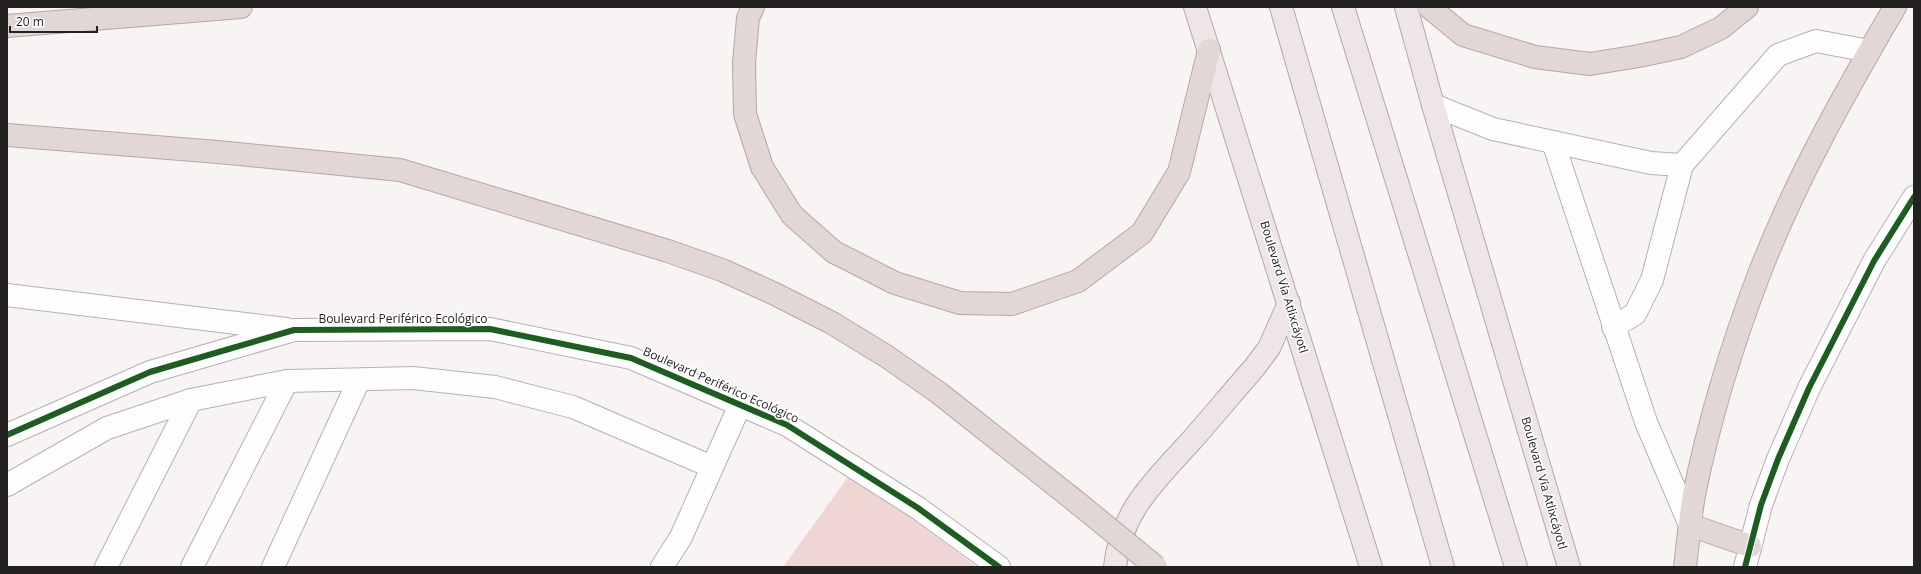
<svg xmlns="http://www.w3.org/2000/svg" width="1921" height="574" font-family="'Open Sans',sans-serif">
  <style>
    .green { fill: #efd6d4 }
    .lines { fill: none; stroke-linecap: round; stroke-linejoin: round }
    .minor-casing { stroke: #b5b1b1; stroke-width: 24 }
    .major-casing { stroke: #b6a6a6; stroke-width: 24 }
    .highway-casing { stroke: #b6a6a6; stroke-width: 24 }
    .minor { stroke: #fefdfd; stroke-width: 22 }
    .major { stroke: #eee6e6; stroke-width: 22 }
    .highway { stroke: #e3d6d6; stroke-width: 22 }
    .highway-bridge-casing { stroke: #b6a6a6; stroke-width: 24; stroke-linecap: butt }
    .highway-bridge { stroke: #e3d6d6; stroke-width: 22 }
    .cycleway-casing { stroke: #fff; stroke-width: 8 }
    .cycleway { stroke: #1b5e20; stroke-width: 6 }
    .labels { text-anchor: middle; stroke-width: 3; stroke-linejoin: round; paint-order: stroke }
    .street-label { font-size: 12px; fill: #242121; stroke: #fff }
  </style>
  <rect width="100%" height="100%" fill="#f9f4f4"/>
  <!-- green -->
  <path class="green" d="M848,477L909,516L977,567H783Z"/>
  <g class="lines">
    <defs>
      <g id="minor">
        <path d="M1433,105L1493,129L1651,163L1682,165L1778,55L1816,41L1869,51"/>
        <path d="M1553,142L1646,422L1690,525"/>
        <path d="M7,295L286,329"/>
        <path d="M1613,327L1635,314L1652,280L1682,165"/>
        <path d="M7,435L150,372L294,330L490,329L631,358L787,425L918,508L999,567"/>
        <path d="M7,485L107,428L191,400L287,381L413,378L495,387L573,407L712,467"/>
        <path d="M106,567L191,400"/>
        <path d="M192,567L287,381"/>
        <path d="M273,567L359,380"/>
        <path d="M662,567L681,537L740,405"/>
        <path d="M1745,567L1761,505L1778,459L1809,388L1874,261L1914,197"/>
      </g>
      <g id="major">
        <path d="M1195,7L1371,567"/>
        <path d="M1281,7L1443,567"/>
        <path d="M1343,7L1516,567"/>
        <path d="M1406,7L1433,105L1569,567"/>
        <path d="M1115,567C1121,510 1156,480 1192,440C1213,416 1233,392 1254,368L1269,348L1289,303"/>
      </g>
      <g id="highway">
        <path d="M753,7L748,18L744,63L745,114L762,167L792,215L834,252L895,283L960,303L1012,304L1078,281L1142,233L1179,172L1209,50"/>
        <path d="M1429,7L1463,35L1535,57L1590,64L1639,56L1681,47L1721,28L1747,7"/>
        <path d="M7,26L241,7"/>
        <path d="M7,135L218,152L400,170L668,251L722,270L775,294L832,323L886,356L939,393L1079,504"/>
        <path d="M1690,525L1750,546"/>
        <path d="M1685,567C1688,543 1690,518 1694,495C1709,421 1731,348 1758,277C1794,183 1844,94 1895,7"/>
      </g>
    </defs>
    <!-- minor casing -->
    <use href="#minor" class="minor-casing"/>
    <!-- major casing -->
    <use href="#major" class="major-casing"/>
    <!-- highway casing -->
    <use href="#highway" class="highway-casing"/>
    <!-- minor -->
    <use href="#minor" class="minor"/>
    <!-- major -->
    <use href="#major" class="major"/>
    <!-- highway -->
    <use href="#highway" class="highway"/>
    <defs>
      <path id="highway-bridge" d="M1079,504L1156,567"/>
    </defs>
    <!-- highway-bridge casing -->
    <use href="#highway-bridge" class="highway-bridge-casing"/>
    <!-- highway-bridge -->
    <use href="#highway-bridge" class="highway-bridge"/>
    <defs>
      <g id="cycleway">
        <path d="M7,435L150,372L294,330L490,329L631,358L787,425L918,508L999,567"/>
        <path d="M1745,567L1761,505L1778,459L1809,388L1874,261L1914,197"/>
      </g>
    </defs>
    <!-- cycleway casing -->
    <use href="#cycleway" class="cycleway-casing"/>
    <!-- cycleway -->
    <use href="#cycleway" class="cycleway"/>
  </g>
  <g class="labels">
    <!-- street labels -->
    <g class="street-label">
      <text transform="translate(1284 287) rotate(73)" y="4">Boulevard Vía Atlixcáyotl</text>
      <text x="403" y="323">Boulevard Periférico Ecológico</text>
      <text transform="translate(721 385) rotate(24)" y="4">Boulevard Periférico Ecológico</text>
      <text transform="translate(1544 483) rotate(74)" y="4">Boulevard Vía Atlixcáyotl</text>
    </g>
  </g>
  <!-- border -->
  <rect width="1921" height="574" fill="none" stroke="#242121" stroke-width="16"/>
  <!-- scale -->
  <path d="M10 26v6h87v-6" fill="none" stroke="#242121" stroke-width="2"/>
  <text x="16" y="26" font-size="12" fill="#242121" stroke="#ffffff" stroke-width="3" paint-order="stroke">20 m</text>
</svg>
